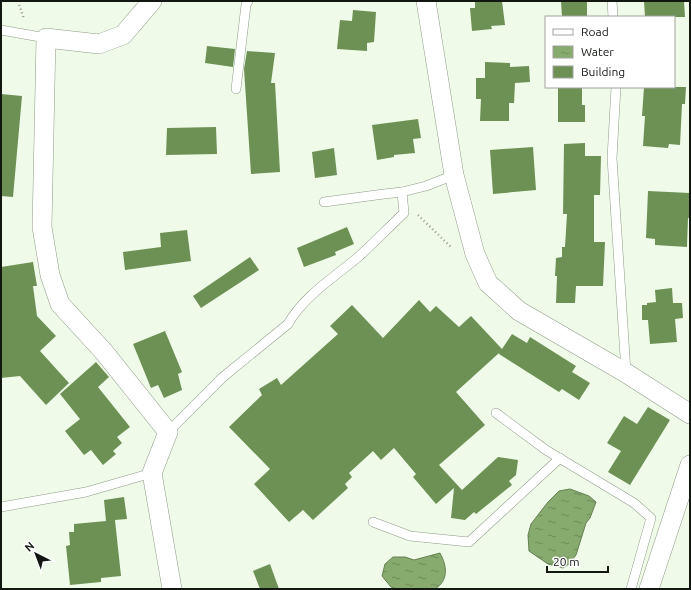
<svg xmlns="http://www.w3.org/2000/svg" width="691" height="590" font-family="Ubuntu,sans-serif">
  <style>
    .water { fill: url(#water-ripples); stroke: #647f52 }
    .building { fill: #6d9155 }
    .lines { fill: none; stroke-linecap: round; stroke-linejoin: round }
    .lane-casing { stroke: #8f9a89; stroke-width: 10 }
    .street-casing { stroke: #8f9a89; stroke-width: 20 }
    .path { stroke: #939c8e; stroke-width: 2.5; stroke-dasharray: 1 3; stroke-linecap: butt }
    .lane { stroke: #fff; stroke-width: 9 }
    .street { stroke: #fff; stroke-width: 19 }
  </style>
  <defs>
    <pattern id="water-ripples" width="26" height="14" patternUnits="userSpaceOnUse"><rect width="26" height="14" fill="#87ab6e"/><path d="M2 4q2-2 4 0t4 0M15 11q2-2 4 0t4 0" fill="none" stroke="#6d8a59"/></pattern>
  </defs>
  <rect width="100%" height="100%" fill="#effbe8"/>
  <!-- water -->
  <g class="water">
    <path d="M570,489L589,496L596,502L590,518L586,523L576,555L569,564L563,568L548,564L529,551L528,535L531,524L548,502L559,491Z"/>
    <path d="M440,553C447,566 449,580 435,589H397L391,587L382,576L385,564L393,557H405L414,560Z"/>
  </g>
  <!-- building -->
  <g class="building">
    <path d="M475,1H502L505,25L491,26L492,29L472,31L470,8H475Z"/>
    <path d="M561,1H587V17H562Z"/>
    <path d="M644,1H684L685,17H645Z"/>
    <path d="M353,10L376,12L374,42L367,43V51L337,49L340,20L352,21Z"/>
    <path d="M207,46L235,49L233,67L205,63Z"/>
    <path d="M247,51L275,53L271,83H275L280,172L251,174L244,69Z"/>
    <path d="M485,62L510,63V67L529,66L530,82L515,83L514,103H509V121H480L481,99H476V78H485Z"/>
    <path d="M558,87H582V105H585V122H558Z"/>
    <path d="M644,87H686L685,104H682L680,145L669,144L668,148L643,146L645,116H642Z"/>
    <path d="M1,94L22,96L13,197L1,196Z"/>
    <path d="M418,119L421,138L413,139L415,153L394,155V157L377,160L372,125Z"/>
    <path d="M216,127L217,154L166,155L167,128Z"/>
    <path d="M585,143V156H601L600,195H594V242H605L603,286H576L575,303H556L557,276H555L556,258L562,257V247H565L567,214H563L564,144Z"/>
    <path d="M533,147L536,190L493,194L490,150Z"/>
    <path d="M334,148L337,175L315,178L312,152Z"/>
    <path d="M648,191L690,193V218H688L687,247L655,245V239L646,238Z"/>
    <path d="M347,227L354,244L335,252L336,255L304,267L297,248Z"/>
    <path d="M187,230L191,261L125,270L123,252L161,247L160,233Z"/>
    <path d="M250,257L259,270L201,308L193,296Z"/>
    <path d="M33,262L37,286H33L37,316L56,336L40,351L69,383L46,405L20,376L1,378V267Z"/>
    <path d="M672,288L673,303H682L683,318L675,319L677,342L650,344L648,320H642V305H647V303L656,302L655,290Z"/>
    <path d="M419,300L430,312L436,306L459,327L471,316L502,349L512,334L527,343L530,337L576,366L572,372L590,383L579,400L562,389L559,392L499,354V353L456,392L485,425L439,465L462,490L498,457L518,460L516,475L509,481L512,485L476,514L474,512L465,520L451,518L454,488L436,504L413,477L416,474L394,448L381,460L373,451L349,473L352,477L345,484L348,488L313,520L303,510L289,522L254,484L270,469L229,427L262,395L259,389L277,378L281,385L338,334L330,326L352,305L383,338Z"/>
    <path d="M165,331L182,372L178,374L182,390L164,398L158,385L151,388L133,344Z"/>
    <path d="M96,362L109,377L98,387L130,427L117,437L122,443L113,451L116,454L103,465L91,450L84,455L65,431L80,419L60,394Z"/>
    <path d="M648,407L670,420L630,485L608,472L621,451L607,443L624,416L637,424Z"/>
    <path d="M124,497L127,519L115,520L121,576L101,578V582L70,585L66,546L70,545L69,532H74V524L106,521L104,500Z"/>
    <path d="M270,564L279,589H260L253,571Z"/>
  </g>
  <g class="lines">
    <defs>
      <g id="lane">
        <path d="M612,1L613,17"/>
        <path d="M1,30L46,38"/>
        <path d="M616,87L612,158L626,372"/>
        <path d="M236,89L246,5L248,1"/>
        <path d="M324,202L384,194L402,192L426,186L454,175"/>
        <path d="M496,413L546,450L634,503L651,518L631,589"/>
        <path d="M168,432L223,377L288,324C303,297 333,278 357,258C373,244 388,228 404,213L402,192"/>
        <path d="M1,507L86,492L152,473"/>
        <path d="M373,522L410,536L469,542L560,458"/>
      </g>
      <g id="street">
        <path d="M152,1L123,35L99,44L46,38L42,227L50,275L60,304L104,352L168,432L152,473L172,589"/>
        <path d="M426,1L454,175L475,254L488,283L519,311L626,373L690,414"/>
        <path d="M649,589L690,465"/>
      </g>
    </defs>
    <!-- lane casing -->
    <use href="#lane" class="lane-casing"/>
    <!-- street casing -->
    <use href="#street" class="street-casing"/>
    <!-- path -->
    <g class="path">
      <path d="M18,1L24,19"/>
      <path d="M418,215L452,248"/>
    </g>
    <!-- lane -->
    <use href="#lane" class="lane"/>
    <!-- street -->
    <use href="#street" class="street"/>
  </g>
  <!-- border -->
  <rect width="691" height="590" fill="none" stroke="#131711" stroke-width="4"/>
  <!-- legend -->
  <rect x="545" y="16" width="130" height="72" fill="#ffffff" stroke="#a1a2a0"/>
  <rect x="553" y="29" width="20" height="6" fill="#ffffff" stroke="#a1a2a0"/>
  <text x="581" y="36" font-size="12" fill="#131711">Road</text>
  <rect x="553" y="46" width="20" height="12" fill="url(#water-ripples)" stroke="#a1a2a0"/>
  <text x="581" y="56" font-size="12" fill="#131711">Water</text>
  <rect x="553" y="66" width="20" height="12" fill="#6d9155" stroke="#a1a2a0"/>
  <text x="581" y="76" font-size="12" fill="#131711">Building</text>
  <!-- north arrow -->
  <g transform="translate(36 554) rotate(318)" stroke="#ffffff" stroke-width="3" paint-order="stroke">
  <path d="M0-3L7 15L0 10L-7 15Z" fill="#131711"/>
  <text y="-6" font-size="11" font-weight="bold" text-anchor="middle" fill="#131711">N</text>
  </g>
  <!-- scale -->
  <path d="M547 566v6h61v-6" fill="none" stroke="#131711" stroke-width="2"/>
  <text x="553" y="566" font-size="12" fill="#131711" stroke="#ffffff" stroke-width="3" paint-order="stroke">20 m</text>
</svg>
